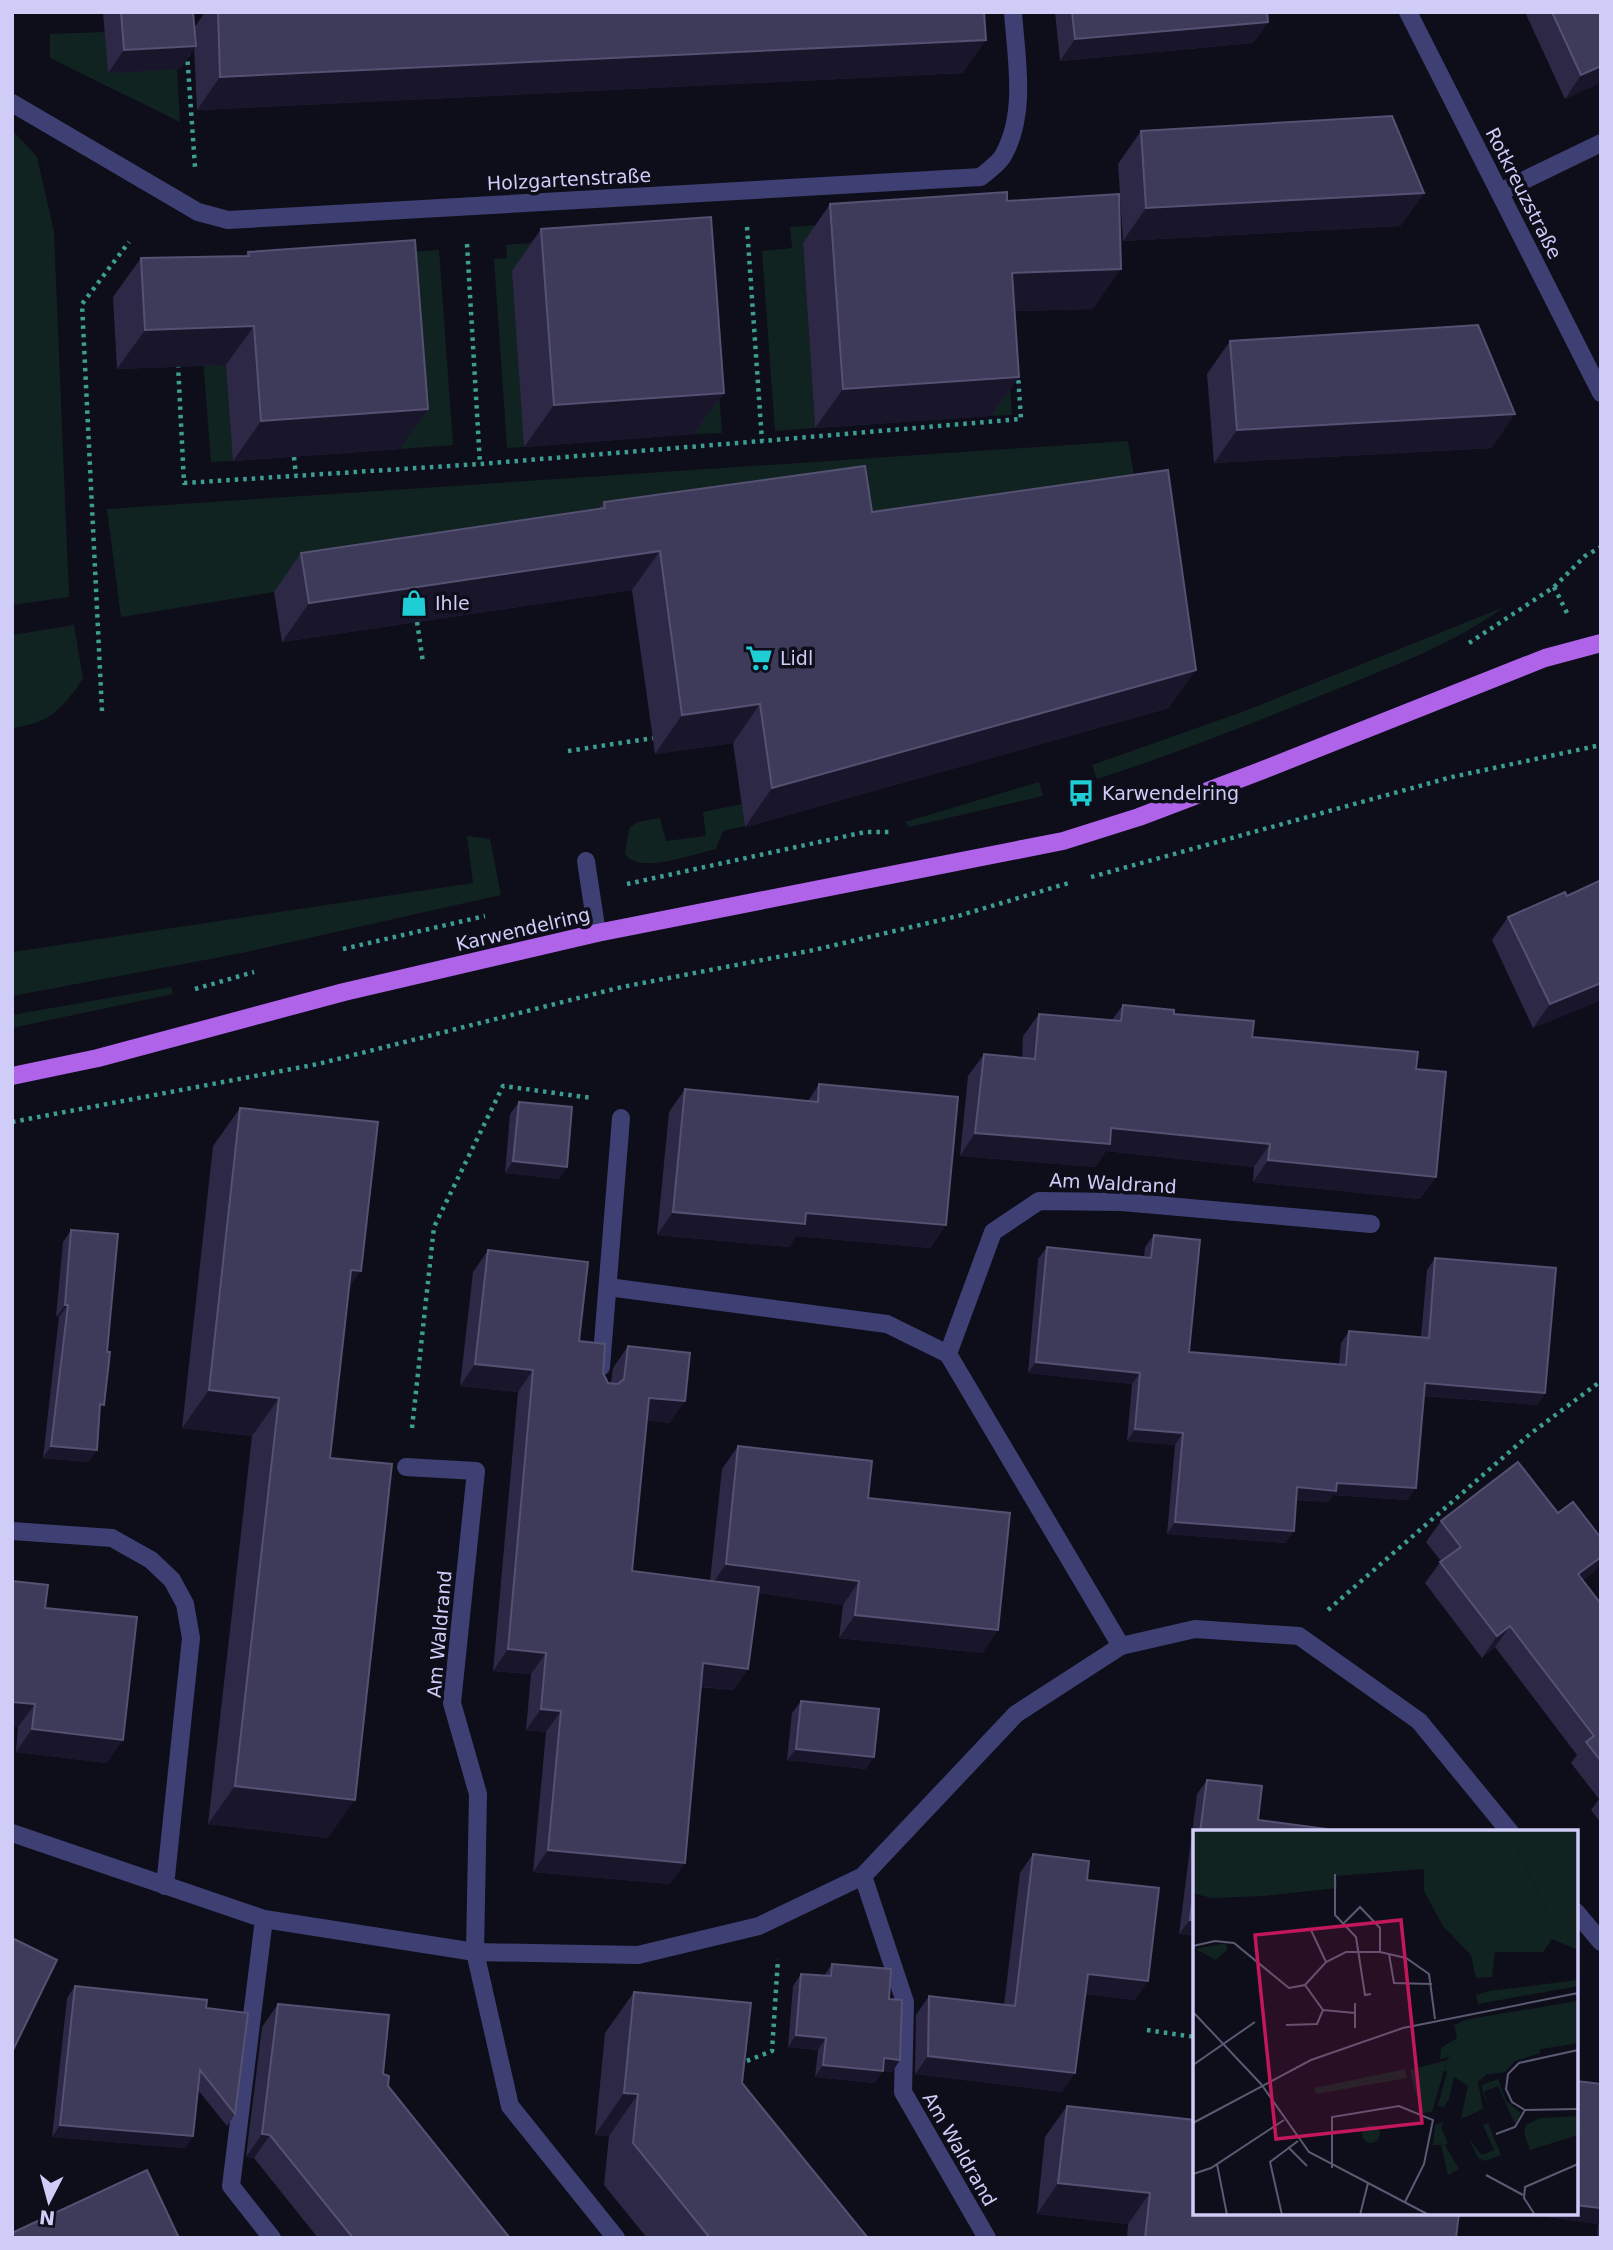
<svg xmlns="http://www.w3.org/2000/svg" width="1613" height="2250" font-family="'DejaVu Sans',sans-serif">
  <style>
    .green { fill: #112321 }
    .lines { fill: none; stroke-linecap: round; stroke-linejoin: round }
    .path { stroke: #3c9d91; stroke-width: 4.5; stroke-dasharray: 3.5 5; stroke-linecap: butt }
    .minor { stroke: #3e4073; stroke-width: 18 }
    .major { stroke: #ae63e9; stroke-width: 18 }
    .wall { fill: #2c2845 }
    .shaded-wall { fill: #19162c }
    .building { fill: #3e3a59; stroke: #545172; stroke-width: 2 }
    .labels { text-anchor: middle; stroke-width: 7; stroke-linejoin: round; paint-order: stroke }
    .street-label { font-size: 19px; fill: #cfcdf8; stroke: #0e0d1a }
    .poi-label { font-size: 19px; fill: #cfcdf8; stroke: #0e0d1a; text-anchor: start }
    .inset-road { fill: none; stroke: #5b5a73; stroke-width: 2 }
    .view { fill: #c2185b; fill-opacity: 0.15; stroke: #c2185b; stroke-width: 3.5 }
    .inset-edge { fill: none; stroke: #cfcdf8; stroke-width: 3.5 }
  </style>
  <rect width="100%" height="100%" fill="#0e0d1a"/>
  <!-- green -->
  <g class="green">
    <path d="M105,32L108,73L177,69L180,122L50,58V34Z"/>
    <path d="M12,130L37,157L54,232L69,597L12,605Z"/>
    <path d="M998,213L1012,415L991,416L803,244L815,428L775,431L762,251L792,248L790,227Z"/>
    <path d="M689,232L709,246L722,433L694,434L681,259L513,271L524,447L507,448L494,259L507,258L506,245Z"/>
    <path d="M439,250L453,445L400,449L388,280L233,461L211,462L196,268Z"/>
    <path d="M1128,441L1140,509L274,592L121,617L107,509Z"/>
    <path d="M1504,607C1455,643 1398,664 1342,687C1261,720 1180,752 1097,779L1092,765L1245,711Z"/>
    <path d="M74,625L83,679C61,710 50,723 12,728V635Z"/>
    <path d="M1039,782L1043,796L909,827L905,822Z"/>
    <path d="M742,804L745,826L723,831L716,849C693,854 639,875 625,854L629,828L638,822L660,818L666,841L706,836L703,812Z"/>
    <path d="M467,836L490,839L501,895L242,953L12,996V952L473,883Z"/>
    <path d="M171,987L173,994L12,1028V1015Z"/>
  </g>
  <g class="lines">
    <!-- path -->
    <g class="path">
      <path d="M187,53L195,167"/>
      <path d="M747,227L762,441L1021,419L1018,375"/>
      <path d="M467,244L480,464L762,441"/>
      <path d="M178,364L184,483L480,464"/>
      <path d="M294,457L296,475"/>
      <path d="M1554,587L1567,613"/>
      <path d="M417,622L423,662"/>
      <path d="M1469,643L1554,587L1585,556L1601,547"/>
      <path d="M102,711L82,304L129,242"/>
      <path d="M568,751L653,738"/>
      <path d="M1091,877L1452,777L1601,745"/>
      <path d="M627,884L865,832H892"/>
      <path d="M343,949L485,916"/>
      <path d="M195,989L254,972"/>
      <path d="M12,1122L318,1064L622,987L814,950L958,916L1072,882"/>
      <path d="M412,1428L434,1227L503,1086L592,1098"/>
      <path d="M1328,1610L1530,1434L1601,1381"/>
      <path d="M1147,2030L1195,2037"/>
      <path d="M739,2064L772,2051L778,1959"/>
    </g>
    <!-- minor -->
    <g class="minor">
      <path d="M1408,12L1601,393"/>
      <path d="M12,103L198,212L228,220L981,177C988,170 1000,163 1004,154C1027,112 1016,57 1013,12"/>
      <path d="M1500,192L1601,143"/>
      <path d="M586,861L597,933"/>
      <path d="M608,1287L887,1324L948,1354L1121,1646"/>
      <path d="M948,1354L993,1232L1039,1201L1122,1202L1371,1224"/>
      <path d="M601,1367L621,1118"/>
      <path d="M406,1467L476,1471L452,1703L478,1794L475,1952L510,2106L616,2238"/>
      <path d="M12,1531L112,1538L151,1560L172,1580L185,1604L191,1638L165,1886"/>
      <path d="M12,1833L264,1919L475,1952L638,1955L759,1926L863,1876L1016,1714L1121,1646L1195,1629L1299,1636L1419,1721L1510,1832"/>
      <path d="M863,1876L905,2002L903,2092L987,2238"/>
      <path d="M1576,1912L1601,1942"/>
      <path d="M264,1919L231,2186L272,2238"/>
    </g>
    <!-- major -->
    <path class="major" d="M12,1076L98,1058L344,992L597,933L1063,841L1139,817L1263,770L1545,658L1601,643"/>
  </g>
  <!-- wall -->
  <g class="wall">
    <path d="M103,12H193L194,28L205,12H984L963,73L197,110L194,47L180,69L108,73Z"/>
    <path d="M1055,12H1267L1268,22L1253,43L1060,61Z"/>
    <path d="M1525,12H1601V82L1565,99Z"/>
    <path d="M1141,131L1424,193L1400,226L1123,241L1118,164Z"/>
    <path d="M1007,201L1093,309L1015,311L1019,377L991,416L815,428L803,243L830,204Z"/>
    <path d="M541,229L724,393L694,434L524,447L512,271Z"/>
    <path d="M248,252L400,449L233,461L226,365L117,369L113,297L141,258L245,256Z"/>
    <path d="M1230,341L1492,448L1214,463L1207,374Z"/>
    <path d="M604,502L872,512L1169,708L745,827L733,743L655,754L632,590L282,642L274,592L301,553L599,509Z"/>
    <path d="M1508,917L1601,1000L1533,1028L1492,940Z"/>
    <path d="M1123,1005L1174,1014L1252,1037L1416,1069L1436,1177L1420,1199L1253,1182L1254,1167L1106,1151L1095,1167L960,1156L968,1076L984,1054L1022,1058L1023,1036L1039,1014L1112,1020Z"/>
    <path d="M819,1084L946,1225L930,1248L796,1236L789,1247L657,1235L669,1112L685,1089L808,1101Z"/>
    <path d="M519,1102L559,1179L505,1173L510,1114Z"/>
    <path d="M240,1108L349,1288L330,1458L328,1838L208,1824L252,1436L182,1428L213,1146Z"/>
    <path d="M71,1230L100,1410L97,1450L88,1462L43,1458L59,1317H56L63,1242Z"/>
    <path d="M1154,1235L1189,1352L1339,1364L1341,1343L1349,1331L1421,1337L1427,1270L1435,1258L1545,1393L1537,1405L1424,1396L1408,1500L1333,1495L1328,1502L1296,1500L1294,1531L1285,1543L1167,1534L1175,1445L1127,1441L1132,1384L1028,1373L1038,1259L1047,1247L1144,1258L1145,1247Z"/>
    <path d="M488,1250L579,1341L603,1373L608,1383H611L613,1368L628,1346L670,1423L646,1420L632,1571L710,1581L722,1469L738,1446L868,1498L998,1630L982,1653L839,1638L843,1605L758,1593L748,1669L733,1690L701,1687L670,1884L533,1872L546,1732L526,1730L531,1674L493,1671L518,1392L460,1386L473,1272Z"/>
    <path d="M1441,1521L1595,1571L1583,1580L1601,1604V1823L1591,1810L1599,1799L1571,1763L1577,1755L1495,1647L1482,1658L1425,1583L1441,1561L1426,1542Z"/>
    <path d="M45,1608L107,1763L16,1752L18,1727Z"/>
    <path d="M801,1701L866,1769L787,1760L792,1713Z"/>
    <path d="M1207,1780L1258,1820L1326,1832H1195V1936L1179,1934L1197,1794Z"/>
    <path d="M1033,1854L1087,1880L1135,2000L1085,1994L1062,2092L915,2074L916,2015L929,1996L1004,2005L1020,1873Z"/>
    <path d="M832,1964L889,1999L900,2060L892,2072L883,2071L874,2083L815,2077L818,2050L788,2047L793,1986L801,1974L824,1976Z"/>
    <path d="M75,1986L206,2008L235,2114L227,2126L198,2090L193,2136L185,2148L52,2137L67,1998Z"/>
    <path d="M634,1992L742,2083L868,2238H647L604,2185L609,2136L595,2135L605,2033Z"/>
    <path d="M278,2004L383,2074L388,2086L510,2238H318L254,2158L246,2157L262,2027Z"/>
    <path d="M1601,2084V2238H1597L1598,2224L1533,2215L1534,2213H1576Z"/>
    <path d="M1067,2106L1195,2213L1456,2238H1127L1128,2224L1037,2214L1045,2137Z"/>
  </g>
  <!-- shaded-wall -->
  <g class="shaded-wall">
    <path d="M1268,22L1253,43L1060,61L1075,39Z"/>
    <path d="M986,40L963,73L197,110L220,77Z"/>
    <path d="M196,46L180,69L108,73L124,50Z"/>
    <path d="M1601,66V82L1565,99L1581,75Z"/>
    <path d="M1424,193L1400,226L1123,241L1146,208Z"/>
    <path d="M1121,269L1093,309L984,312L1012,273Z"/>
    <path d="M254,326L226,365L117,369L145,330Z"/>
    <path d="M1019,377L991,416L815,428L843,389Z"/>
    <path d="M724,393L694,434L524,447L554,405Z"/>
    <path d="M428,409L400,449L233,461L261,421Z"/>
    <path d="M1515,414L1492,448L1214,463L1237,430Z"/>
    <path d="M660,551L632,590L282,642L309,603Z"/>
    <path d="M1196,670L1169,708L745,827L772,788Z"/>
    <path d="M760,704L733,743L655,754L682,715Z"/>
    <path d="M1601,983V1000L1533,1028L1550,1004Z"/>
    <path d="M1111,1128L1270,1144L1254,1167L1106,1151L1095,1167L960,1156L975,1133Z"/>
    <path d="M1268,1160L1436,1177L1420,1199L1253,1182Z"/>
    <path d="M513,1161L567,1167L559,1179L505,1173Z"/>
    <path d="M673,1212L806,1213L946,1225L930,1248L796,1236L789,1247L657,1235Z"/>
    <path d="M351,1270L361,1271L334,1309Z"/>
    <path d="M65,1305H68L59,1317H56Z"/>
    <path d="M1036,1362L1140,1373L1132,1384L1028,1373Z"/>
    <path d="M475,1364L533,1370L518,1392L460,1386Z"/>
    <path d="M1425,1383L1545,1393L1537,1405L1417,1395Z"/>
    <path d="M209,1390L279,1398L252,1436L182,1428Z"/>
    <path d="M649,1398L685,1401L670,1423L634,1419Z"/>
    <path d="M1135,1429L1183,1433L1175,1445L1127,1441Z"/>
    <path d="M51,1446L97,1450L88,1462L43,1458Z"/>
    <path d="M1337,1483L1416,1488L1408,1500L1333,1495L1328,1502L1288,1499L1297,1487Z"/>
    <path d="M1175,1522L1294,1531L1285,1543L1167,1534Z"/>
    <path d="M1601,1557V1563L1595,1571L1563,1595L1578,1574Z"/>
    <path d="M726,1564L859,1581L843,1605L710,1587Z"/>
    <path d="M855,1615L998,1630L982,1653L839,1638Z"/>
    <path d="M1510,1626L1495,1647L1482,1658L1497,1636Z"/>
    <path d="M508,1649L546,1653L531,1674L493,1671Z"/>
    <path d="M703,1663L748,1669L733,1690L688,1685Z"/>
    <path d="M12,1702L35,1704L18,1727L12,1726Z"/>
    <path d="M541,1709L561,1711L546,1732L526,1730Z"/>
    <path d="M32,1729L123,1740L107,1763L16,1752Z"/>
    <path d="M796,1749L874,1757L866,1769L787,1760Z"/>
    <path d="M235,1786L355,1800L328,1838L208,1824Z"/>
    <path d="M548,1850L685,1863L670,1884L533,1872Z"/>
    <path d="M1190,1920H1195V1936L1179,1934Z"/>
    <path d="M1088,1974L1148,1981L1135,2000L1075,1993Z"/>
    <path d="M796,2035L826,2038L818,2050L788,2047Z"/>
    <path d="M928,2056L1075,2073L1062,2092L915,2074Z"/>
    <path d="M884,2058L900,2060L892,2072L875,2070Z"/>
    <path d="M823,2065L883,2071L874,2083L815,2077Z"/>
    <path d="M624,2093L638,2094L609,2136L595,2135Z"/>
    <path d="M60,2125L193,2136L185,2148L52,2137Z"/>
    <path d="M262,2134L270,2135L254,2158L246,2157Z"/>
    <path d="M1058,2183L1150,2193L1128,2224L1037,2214Z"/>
    <path d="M1576,2205L1601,2208V2221L1598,2224L1533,2215L1535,2213H1576Z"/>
  </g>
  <!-- building -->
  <g class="building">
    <path d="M121,12H193L196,46L124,50Z"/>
    <path d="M218,12H984L986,40L220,77Z"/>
    <path d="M1072,12H1267L1268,22L1075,39Z"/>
    <path d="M1552,12H1601V66L1581,75Z"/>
    <path d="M1392,116L1424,193L1146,208L1141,131Z"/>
    <path d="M1007,192V201L1119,194L1121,269L1012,273L1019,377L843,389L830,204Z"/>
    <path d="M711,217L724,393L554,405L541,229Z"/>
    <path d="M415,240L428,409L261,421L254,326L145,330L141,258L249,256L248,252Z"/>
    <path d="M1478,325L1515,414L1237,430L1230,341Z"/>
    <path d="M865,466L872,512L1168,470L1196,670L772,788L760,704L682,715L660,551L309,603L301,553L605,508L604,502Z"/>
    <path d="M1601,880V983L1550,1004L1508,917L1565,892L1567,896Z"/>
    <path d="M1123,1005L1174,1010V1014L1254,1021L1252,1037L1418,1052L1416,1069L1446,1072L1436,1177L1268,1160L1270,1144L1111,1128L1110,1144L975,1133L984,1054L1035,1059L1039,1014L1121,1021Z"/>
    <path d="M819,1084L958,1097L946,1225L806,1213L805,1224L673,1212L685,1089L818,1102Z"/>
    <path d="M519,1102L572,1107L567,1167L513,1161Z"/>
    <path d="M240,1108L378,1122L361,1271L351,1270L330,1458L392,1464L355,1800L235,1786L279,1398L209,1390Z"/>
    <path d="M71,1230L118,1234L107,1352H110L104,1405L100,1404L97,1450L51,1446L68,1305H65Z"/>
    <path d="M1154,1235L1200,1240L1189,1352L1346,1365L1349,1331L1429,1338L1435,1258L1556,1268L1545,1393L1425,1383L1416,1488L1337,1483L1336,1491L1297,1487L1294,1531L1175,1522L1183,1433L1135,1429L1140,1373L1036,1362L1047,1247L1151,1258Z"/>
    <path d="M488,1250L588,1262L579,1341L605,1344L603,1373L608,1383L618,1384L624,1379L628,1346L690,1353L685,1401L649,1398L632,1571L759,1587L748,1669L703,1663L685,1863L548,1850L561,1711L541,1709L546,1653L508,1649L533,1370L475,1364Z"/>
    <path d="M738,1446L872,1461L868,1498L1010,1513L998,1630L855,1615L859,1581L726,1564Z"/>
    <path d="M1518,1462L1558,1513L1573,1502L1601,1538V1557L1578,1574L1601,1604V1761L1586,1742L1594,1736L1510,1626L1497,1636L1440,1562L1461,1547L1441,1521Z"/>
    <path d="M12,1581L48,1585L45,1608L137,1617L123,1740L32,1729L35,1704L12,1702Z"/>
    <path d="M801,1701L879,1709L874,1757L796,1749Z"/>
    <path d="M1207,1780L1262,1786L1258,1820L1326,1829V1832H1200Z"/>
    <path d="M1033,1854L1089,1861L1087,1880L1159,1888L1148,1981L1088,1974L1075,2073L928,2056L929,1996L1015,2006Z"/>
    <path d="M1195,1878V1920H1190Z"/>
    <path d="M12,1938L57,1960L12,2052Z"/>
    <path d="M832,1964L891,1969L889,1999L902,2000L900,2060L884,2058L883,2071L823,2065L826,2038L796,2035L801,1974L831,1976Z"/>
    <path d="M75,1986L207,2000L206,2008L248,2013L235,2114L200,2070L193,2136L60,2125Z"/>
    <path d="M634,1992L751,2003L742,2083L868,2238H710L633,2143L638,2094L624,2093Z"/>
    <path d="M278,2004L389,2015L383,2074L389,2076L388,2086L510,2238H353L270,2135L262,2134Z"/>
    <path d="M1576,2081L1601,2084V2208L1576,2205Z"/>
    <path d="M1067,2106L1195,2120V2213H1459L1456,2238H1145L1150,2193L1058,2183Z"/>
    <path d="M147,2170L179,2238H12V2233Z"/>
  </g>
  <!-- icons -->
  <defs>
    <symbol id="shop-bare" viewBox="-9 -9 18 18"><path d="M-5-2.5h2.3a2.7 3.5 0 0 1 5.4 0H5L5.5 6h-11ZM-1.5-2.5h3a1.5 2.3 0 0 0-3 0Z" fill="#1eced4" stroke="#0e0d1a" stroke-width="2.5" paint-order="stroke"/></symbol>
    <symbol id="supermarket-bare" viewBox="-9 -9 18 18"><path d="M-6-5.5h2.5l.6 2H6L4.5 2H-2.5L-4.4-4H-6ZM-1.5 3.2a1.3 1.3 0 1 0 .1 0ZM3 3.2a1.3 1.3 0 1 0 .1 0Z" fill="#1eced4" stroke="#0e0d1a" stroke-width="2.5" paint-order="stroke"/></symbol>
    <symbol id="bus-bare" viewBox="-9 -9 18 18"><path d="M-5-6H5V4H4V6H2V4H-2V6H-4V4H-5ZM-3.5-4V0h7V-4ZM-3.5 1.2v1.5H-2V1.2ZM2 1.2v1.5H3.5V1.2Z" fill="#1eced4" stroke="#0e0d1a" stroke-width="2.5" paint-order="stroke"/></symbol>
  </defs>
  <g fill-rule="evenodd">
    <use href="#shop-bare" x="395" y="584" width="38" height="38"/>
    <use href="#supermarket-bare" x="740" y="639" width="38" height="38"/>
    <use href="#bus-bare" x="1062" y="774" width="38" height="38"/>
  </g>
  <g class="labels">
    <!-- street labels -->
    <g class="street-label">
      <text transform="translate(569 179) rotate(-3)" y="7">Holzgartenstraße</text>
      <text transform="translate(1524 193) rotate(63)" y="7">Rotkreuzstraße</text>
      <text transform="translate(523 929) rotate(-13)" y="7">Karwendelring</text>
      <text transform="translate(1113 1183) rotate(3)" y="7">Am Waldrand</text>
      <text transform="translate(439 1634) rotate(-85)" y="7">Am Waldrand</text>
      <text transform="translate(960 2149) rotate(60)" y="7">Am Waldrand</text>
    </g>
    <!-- poi labels -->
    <g class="poi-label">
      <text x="435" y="610">Ihle</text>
      <text x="780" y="665">Lidl</text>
      <text x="1102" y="800">Karwendelring</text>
    </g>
  </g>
  <!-- overview -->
  <g transform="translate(1193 1830)">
    <rect width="385" height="385" fill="#0e0d1a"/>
    <path d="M276,189L278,196L286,195L257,227L247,229L248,218L264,208L261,195ZM254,230L239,282L228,283L217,240ZM212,239L214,248L123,264L121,258ZM305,249L313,271L328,283L322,294L305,256L290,262L299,281L290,265L289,255ZM385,286V305L337,320L331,303L333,295L347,288ZM251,292L248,297L255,313L252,315L266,339L255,345L248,315H240L242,295ZM295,293L308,325L292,331L285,328L276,309L289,325L301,320L290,295ZM169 304a9 9 0 1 1 18 0a9 9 0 1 1-18 0Z" fill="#112321"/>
    <path d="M0,0H324V18L357,89L385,101V120L359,109L350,122H302L299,147L283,148L278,125L250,96L231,61V39L143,46L144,58L71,66L18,68L0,63ZM385,150V156L285,174L283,165L296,161ZM385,213L347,219V223L322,231L312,242L294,244L285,252L290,279L268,289L275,256L261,247L256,269L251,277L245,276L254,242L265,225Z" fill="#112321"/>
    <path d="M324,0H385V101L357,89L324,18Z" fill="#112321"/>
    <path d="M33,113L34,120L23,130L2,119ZM385,171V213L347,219V223L322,231L312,242L279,246L251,241L254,230L285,196H278L276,189Z" fill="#112321"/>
    <path class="inset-road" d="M142,44V85L163,107L172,165L178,164M150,94L167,77L187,98V122M117,98L133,132M0,116L22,111L41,113L96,158L112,155L133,132L153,122H187L213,128L236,144L242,189M196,124L201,153L239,154M112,155L130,180L162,183M162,173V198M0,182L68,254L116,322L236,385M93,195L124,194L130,180M385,220L326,233L315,244L313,259L319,272L332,280L385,279M0,235L62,192M0,293L118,230L210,198L385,163M303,304L322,297L332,280M95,317L114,336M24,334L34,385M139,338V287L206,276L240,290L231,334L212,372M0,344L18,338L91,290M293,345L330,365M89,385L77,332L105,311M167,385L175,353M342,385L331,368L332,357L385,334"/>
    <path class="view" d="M208,90L229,293L83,309L62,105Z"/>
    <rect width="385" height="385" class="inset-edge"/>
  </g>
  <!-- border -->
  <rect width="1613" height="2250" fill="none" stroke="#cfcdf8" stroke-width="28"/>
  <!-- north arrow -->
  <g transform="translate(49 2201) rotate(186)" stroke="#0e0d1a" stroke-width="5" paint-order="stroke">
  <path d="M0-5L12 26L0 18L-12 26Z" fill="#cfcdf8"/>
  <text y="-10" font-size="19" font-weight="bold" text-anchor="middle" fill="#cfcdf8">N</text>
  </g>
</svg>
